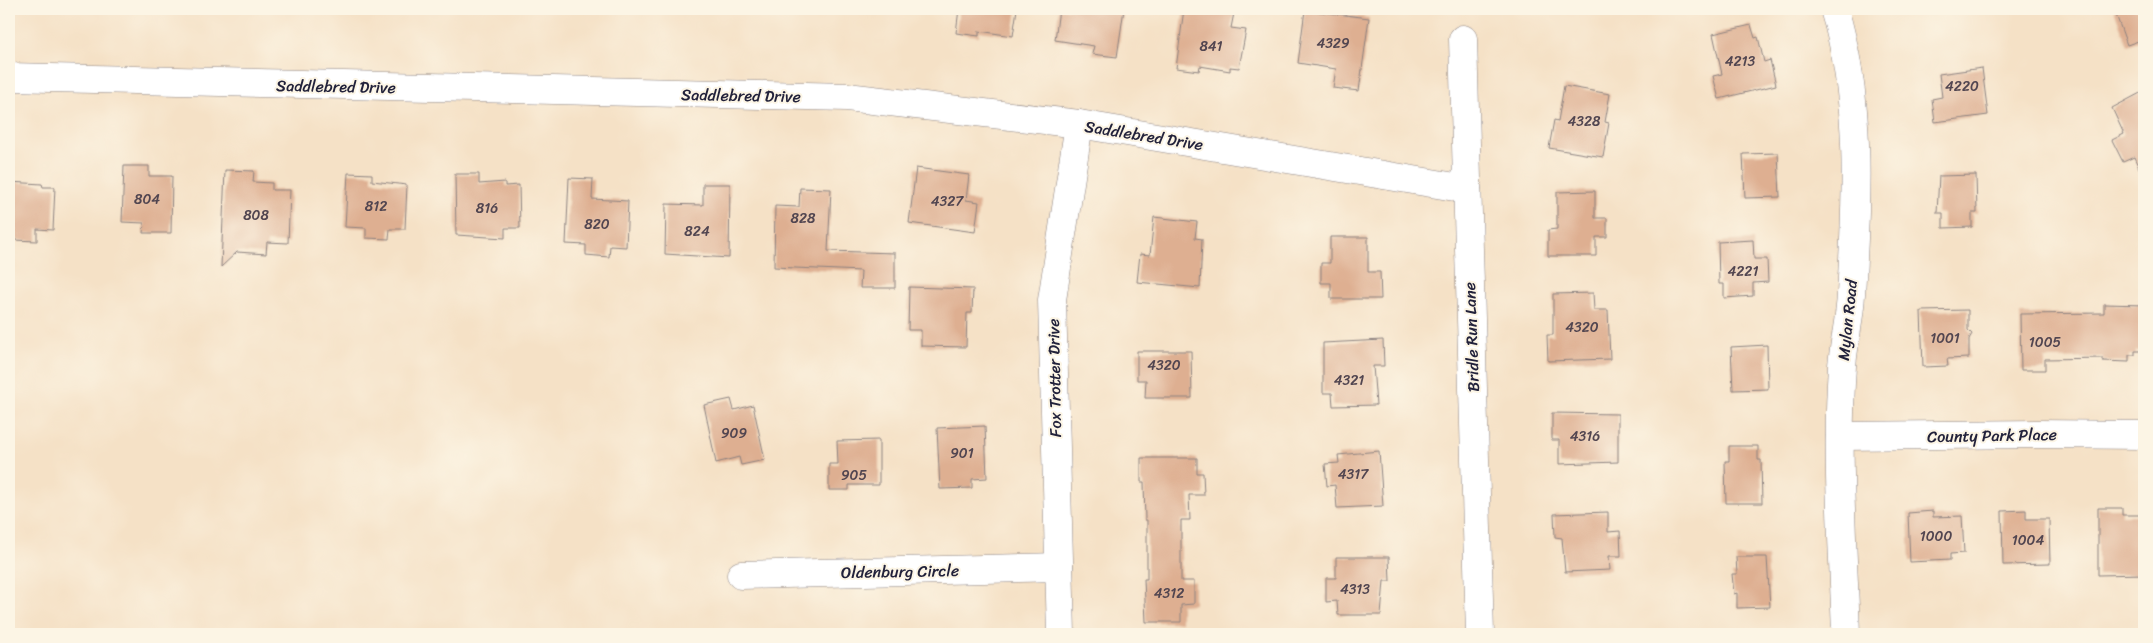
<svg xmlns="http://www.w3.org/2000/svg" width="2153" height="643" font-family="Sriracha,sans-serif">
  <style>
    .building { fill: #deaf91 }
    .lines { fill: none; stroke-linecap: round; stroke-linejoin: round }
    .street-casing { stroke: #8c8280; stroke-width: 29 }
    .street { stroke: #fff; stroke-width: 28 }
    .labels { text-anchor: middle; stroke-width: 4; stroke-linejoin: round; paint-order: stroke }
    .number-label { font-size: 14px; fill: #514550 }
    .street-label { font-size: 16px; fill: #22223b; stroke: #fcf5e5 }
  </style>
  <rect width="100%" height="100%" fill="#fcf5e5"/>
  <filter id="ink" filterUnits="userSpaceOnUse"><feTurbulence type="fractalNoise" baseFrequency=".02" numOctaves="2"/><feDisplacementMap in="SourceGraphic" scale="10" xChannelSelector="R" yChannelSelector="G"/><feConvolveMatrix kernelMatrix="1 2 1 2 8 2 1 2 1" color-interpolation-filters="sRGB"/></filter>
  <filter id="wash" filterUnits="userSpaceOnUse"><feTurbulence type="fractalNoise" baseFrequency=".0096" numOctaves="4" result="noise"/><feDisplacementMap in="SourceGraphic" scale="20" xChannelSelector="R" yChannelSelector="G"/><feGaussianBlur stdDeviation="1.12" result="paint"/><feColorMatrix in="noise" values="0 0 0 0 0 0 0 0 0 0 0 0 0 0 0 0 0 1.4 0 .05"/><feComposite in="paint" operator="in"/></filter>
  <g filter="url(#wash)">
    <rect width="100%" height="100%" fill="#f5e1c6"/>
    <g id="blocks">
      <!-- building -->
      <g class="building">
        <path d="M959,9H1017L1013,36L979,31V36L956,33Z"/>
        <path d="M1059,9H1124L1117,57L1092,54L1094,46L1055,40Z"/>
        <path d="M1184,9H1205L1234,13L1231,28L1246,30L1239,68L1230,67V71L1200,66L1199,71L1176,68Z"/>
        <path d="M2114,9H2144V39L2127,45Z"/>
        <path d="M1305,10L1369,18L1359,91L1333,88L1336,69L1298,63Z"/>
        <path d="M1751,25L1755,38L1758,37L1764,62L1770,60L1776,85L1719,99L1713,76L1722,74L1713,34Z"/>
        <path d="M1982,68L1988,115L1935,122L1932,99L1942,97L1939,74Z"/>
        <path d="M1564,86L1610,94L1605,122L1609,123L1603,157L1549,148L1554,120L1558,121Z"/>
        <path d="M2144,91V179L2134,157L2123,162L2112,140L2124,134L2112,108Z"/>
        <path d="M1778,153L1780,197L1745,198L1743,154Z"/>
        <path d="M124,166H149V176H172L171,233H143L144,223L122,222Z"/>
        <path d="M916,168L969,175L966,200L979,202L975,232L909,223Z"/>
        <path d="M225,170L254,171L253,182L272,183V190H290L288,243L267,242L266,254L237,252L221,267Z"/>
        <path d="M348,173L372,174V181L407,185L405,229H390L389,239L366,238V228L345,227Z"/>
        <path d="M455,174H479V184L505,182V186L519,185L520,228H505V238L456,235Z"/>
        <path d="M1976,175L1977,213H1972V227L1943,228V213H1937L1939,176Z"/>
        <path d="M569,178L593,179L592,199L628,201L626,247L610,246L609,257L586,255V245L566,244Z"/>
        <path d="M9,182L42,184L43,187H55L53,230L37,229V241L14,240V231L9,230Z"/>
        <path d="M703,184H730L729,258L665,254L666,204L703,205Z"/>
        <path d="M800,188L831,189L828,251L895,253V288H860L861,271L774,267L775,206L799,207Z"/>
        <path d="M1595,191V218H1607V237H1596V256H1548V230L1557,229V192Z"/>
        <path d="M1154,217L1197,222L1195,238L1202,239L1200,288L1137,282L1140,254L1150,255Z"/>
        <path d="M1330,237H1368V272H1380L1381,299H1331V283H1321V263H1330Z"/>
        <path d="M1753,240L1754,259H1767L1768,282L1753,283V296L1724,298V284H1719L1718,242Z"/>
        <path d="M909,287L973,289L972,313H967L966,347L921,346V330H908Z"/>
        <path d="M1593,293L1594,310H1608L1610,359L1548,361L1547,335H1553V294Z"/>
        <path d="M2104,304L2144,305V351H2135V355H2129V362L2103,361V358L2045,359V370H2021L2020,314L2104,313Z"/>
        <path d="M1968,310V330L1972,334L1969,339V358L1947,359L1948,366L1923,367L1921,311Z"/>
        <path d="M1383,340L1384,366H1373L1376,405L1333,406L1332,393H1323V343Z"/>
        <path d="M1767,345L1768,389L1733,390L1731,347Z"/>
        <path d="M1137,351H1191L1192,398H1145L1146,380H1137Z"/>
        <path d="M731,399L734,410L753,405L765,460L741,465L739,457L716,463L704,405Z"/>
        <path d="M1552,413L1618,414V462L1559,464V440H1552Z"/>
        <path d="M985,426L987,478L972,479V488L940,489L937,428Z"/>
        <path d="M879,440V485H849V490H829V464H838L837,441Z"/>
        <path d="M1729,446H1758V460H1761L1762,503H1726L1725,461H1729Z"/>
        <path d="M1379,451L1383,506L1337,508L1335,485L1327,486L1325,464L1339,463L1338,455Z"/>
        <path d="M1141,458H1197V473H1203L1204,495H1189L1190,520H1181V581H1194V604L1181,605V622H1146L1144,579H1147V520H1145L1144,482H1141Z"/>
        <path d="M2098,508H2122V515H2144V574L2098,575Z"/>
        <path d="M2026,510V519H2049L2050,564L2003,565L2002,511Z"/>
        <path d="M1933,511V517L1962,516L1964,553L1950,554V560L1910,562L1908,513Z"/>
        <path d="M1608,512V532L1620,531L1621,556H1609L1610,570L1565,572L1562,538L1555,537L1554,514Z"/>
        <path d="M1336,557H1389L1390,581H1384L1381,615H1338L1337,601L1326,602V578H1336Z"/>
        <path d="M1736,557H1767L1770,607L1737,608V593L1734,594L1732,574H1737Z"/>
      </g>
    </g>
  </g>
  <g filter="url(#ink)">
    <use href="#blocks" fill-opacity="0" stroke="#8c8280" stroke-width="1"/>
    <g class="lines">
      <defs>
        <g id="street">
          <path d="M1834,9C1862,99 1857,200 1851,294C1850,318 1844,342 1842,366C1836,455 1843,545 1846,634"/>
          <path d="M1463,39L1480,634"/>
          <path d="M9,77L847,97L1079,124L1467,189"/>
          <path d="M1840,436L2038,434L2144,435"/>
          <path d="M741,575L1059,567"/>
          <path d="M1061,634L1052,300L1079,124"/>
        </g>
      </defs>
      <!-- street casing -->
      <use href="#street" class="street-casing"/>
      <!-- street -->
      <use href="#street" class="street"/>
    </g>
  </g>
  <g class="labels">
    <!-- number labels -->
    <g class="number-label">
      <text x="1333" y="48">4329</text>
      <text x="1211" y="51">841</text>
      <text x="1740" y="66">4213</text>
      <text x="1962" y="91">4220</text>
      <text x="1584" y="126">4328</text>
      <text x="147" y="204">804</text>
      <text x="947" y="206">4327</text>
      <text x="376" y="211">812</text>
      <text x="487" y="213">816</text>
      <text x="256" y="220">808</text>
      <text x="803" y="223">828</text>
      <text x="597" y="229">820</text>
      <text x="697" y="236">824</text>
      <text x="1743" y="276">4221</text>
      <text x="1582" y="332">4320</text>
      <text x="1945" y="343">1001</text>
      <text x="2045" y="347">1005</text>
      <text x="1164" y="370">4320</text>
      <text x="1349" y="385">4321</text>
      <text x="734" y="438">909</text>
      <text x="1585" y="441">4316</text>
      <text x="962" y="458">901</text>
      <text x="1353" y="479">4317</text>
      <text x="854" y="480">905</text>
      <text x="1936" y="541">1000</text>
      <text x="2028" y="545">1004</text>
      <text x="1355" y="594">4313</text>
      <text x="1169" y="598">4312</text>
    </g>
    <!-- street labels -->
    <g class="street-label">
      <text transform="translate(336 86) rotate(1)" y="6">Saddlebred Drive</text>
      <text transform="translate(741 95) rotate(1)" y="6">Saddlebred Drive</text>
      <text transform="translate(1144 135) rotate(9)" y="6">Saddlebred Drive</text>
      <text transform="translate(1847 320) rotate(-84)" y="6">Mylan Road</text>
      <text transform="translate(1471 337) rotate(-92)" y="6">Bridle Run Lane</text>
      <text transform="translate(1054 378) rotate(-91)" y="6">Fox Trotter Drive</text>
      <text transform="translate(1992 435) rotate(-1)" y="6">County Park Place</text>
      <text transform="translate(900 571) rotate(-1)" y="6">Oldenburg Circle</text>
    </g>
  </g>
  <!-- margin -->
  <rect width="2153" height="643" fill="none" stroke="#fcf5e5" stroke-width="30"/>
</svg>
